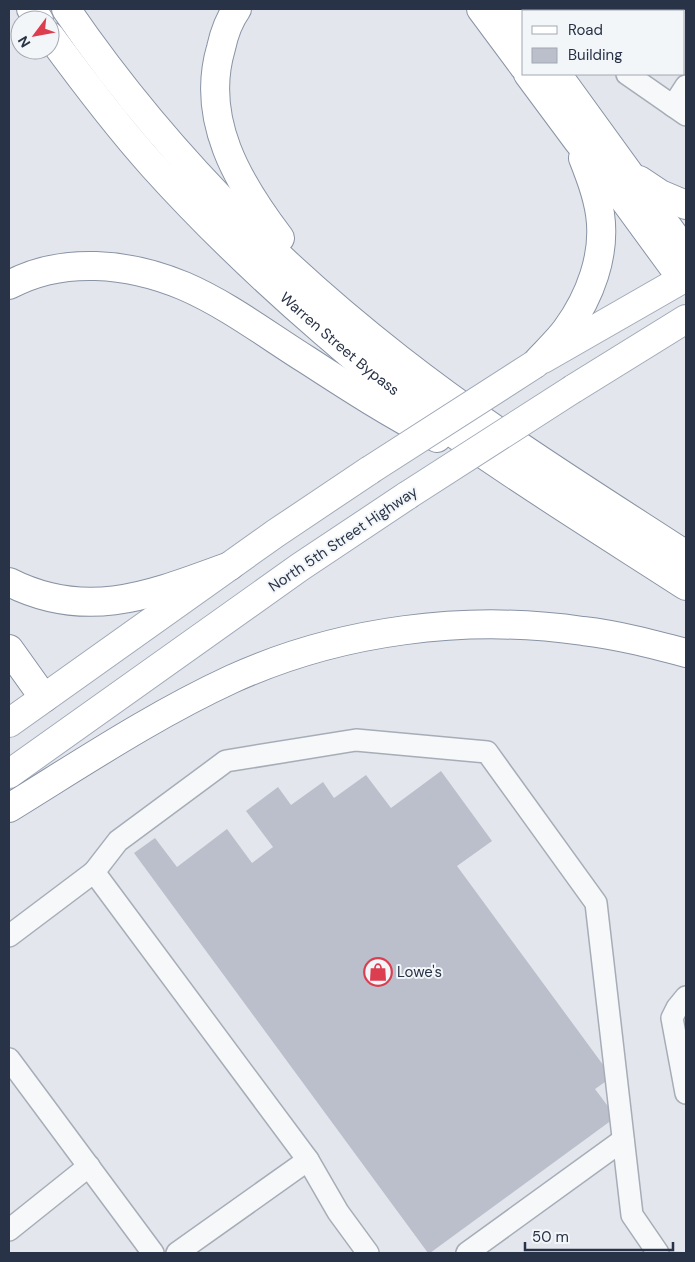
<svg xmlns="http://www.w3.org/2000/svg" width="695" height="1262" font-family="'DM Sans',sans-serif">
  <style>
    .building { fill: #babfcb }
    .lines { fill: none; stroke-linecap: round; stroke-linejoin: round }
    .minor-casing { stroke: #a7adb7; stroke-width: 24 }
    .major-casing { stroke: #a1aab9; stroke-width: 30 }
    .highway-casing { stroke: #8993a5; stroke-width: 30 }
    .minor { stroke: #f6f8fa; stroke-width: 21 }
    .major { stroke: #fff; stroke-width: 28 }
    .highway { stroke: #fff; stroke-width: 28 }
    .major-bridge-casing { stroke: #a1aab9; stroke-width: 30; stroke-linecap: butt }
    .major-bridge { stroke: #fff; stroke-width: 28 }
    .labels { text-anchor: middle; stroke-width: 4; stroke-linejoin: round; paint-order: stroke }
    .street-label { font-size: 15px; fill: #293347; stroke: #f3f6f9 }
    .poi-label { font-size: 15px; fill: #293347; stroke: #f3f6f9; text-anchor: start }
  </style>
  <rect width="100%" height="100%" fill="#e3e6ec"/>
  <!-- building -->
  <path class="building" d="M441,771L492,841L457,866L612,1077L595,1089L616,1117L430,1253H428L134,853L155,838L177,867L227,829L252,863L273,847L246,811L278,787L291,805L323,782L334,798L366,775L391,808Z"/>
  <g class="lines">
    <defs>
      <g id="minor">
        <path d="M602,11L603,9"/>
        <path d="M627,74L686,115"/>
        <path d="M673,106L686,86"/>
        <path d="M94,872L118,841L226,761L356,740L487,752L596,903L632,1215L658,1253"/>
        <path d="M9,936L94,872L308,1160L338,1212L368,1253"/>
        <path d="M686,997L677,1008L672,1018L686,1093"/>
        <path d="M9,1059L153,1253"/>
        <path d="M9,1230L89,1166"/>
        <path d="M177,1253L308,1160"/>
        <path d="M467,1253L623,1140"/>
      </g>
      <g id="major">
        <path d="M543,359L686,277"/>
        <path d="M573,389L686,319"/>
        <path d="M9,723L276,533L370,470"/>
        <path d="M9,774L300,567L408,495"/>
      </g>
      <g id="highway">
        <path d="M31,9L39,20"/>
        <path d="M66,9C157,142 272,260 399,359C491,431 589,492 686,555"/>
        <path d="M237,9C229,20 224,34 221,48C200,119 238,183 280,238"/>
        <path d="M481,9L524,67"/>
        <path d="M510,9L524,28"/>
        <path id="s1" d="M50,36C83,81 116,125 153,166C206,225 264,280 324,332C343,348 363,366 383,381C479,456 584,520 686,586"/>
        <path d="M528,74L577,140L614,186L682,279"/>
        <path d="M557,74L686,252"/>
        <path d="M639,180L660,194L686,205"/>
        <path d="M9,285C63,256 129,263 184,286C228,305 267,335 307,360C350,388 392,415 437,438"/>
        <path d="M535,364C545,353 557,342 566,330C590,297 606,255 600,214C597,194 590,176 583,158"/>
        <path d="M9,582C88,622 153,594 230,566"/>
        <path d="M9,649L44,698"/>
        <path d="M9,808C82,763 154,715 232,679C340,630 466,614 583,631C618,635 652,644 686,653"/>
      </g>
    </defs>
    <!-- minor casing -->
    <use href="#minor" class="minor-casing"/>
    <!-- major casing -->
    <use href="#major" class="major-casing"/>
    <!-- highway casing -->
    <use href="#highway" class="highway-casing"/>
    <!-- minor -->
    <use href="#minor" class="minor"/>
    <!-- major -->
    <use href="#major" class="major"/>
    <!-- highway -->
    <use href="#highway" class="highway"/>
    <defs>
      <g id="major-bridge">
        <path d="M370,470L535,364"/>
        <path d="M408,495L573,389"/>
      </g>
    </defs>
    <!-- major-bridge casing -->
    <use href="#major-bridge" class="major-bridge-casing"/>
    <!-- major-bridge -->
    <use href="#major-bridge" class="major-bridge"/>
  </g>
  <!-- icons -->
  <defs>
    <symbol id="shop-ring" viewBox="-11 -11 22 22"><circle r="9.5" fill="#f3f6f9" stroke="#dc3e50" stroke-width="1.5"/><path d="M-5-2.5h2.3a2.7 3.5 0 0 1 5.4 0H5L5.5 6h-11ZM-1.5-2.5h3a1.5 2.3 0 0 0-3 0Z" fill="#dc3e50"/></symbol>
  </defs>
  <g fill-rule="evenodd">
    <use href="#shop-ring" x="362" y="956" width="32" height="32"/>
  </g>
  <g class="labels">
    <!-- street labels -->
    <g class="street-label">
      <text dy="5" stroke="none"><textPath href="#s1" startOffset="424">Warren Street Bypass</textPath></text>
      <text transform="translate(343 539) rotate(-34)" y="5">North 5th Street Highway</text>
    </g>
    <!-- poi labels -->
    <g class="poi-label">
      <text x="397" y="977">Lowe's</text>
    </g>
  </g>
  <!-- border -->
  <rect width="695" height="1262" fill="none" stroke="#293347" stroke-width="20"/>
  <!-- legend -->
  <rect x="522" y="10" width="162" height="65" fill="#f3f6f9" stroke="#a2a8b2"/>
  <rect x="532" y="26" width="25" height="8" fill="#ffffff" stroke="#a2a8b2"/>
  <text x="568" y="35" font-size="15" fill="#293347">Road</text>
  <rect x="532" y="48" width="25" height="15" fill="#babfcb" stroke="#a2a8b2"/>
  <text x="568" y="60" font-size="15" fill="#293347">Building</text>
  <!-- north arrow -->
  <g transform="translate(35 35) rotate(238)"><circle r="24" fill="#f3f6f9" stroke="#a2a8b2"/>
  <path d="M0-4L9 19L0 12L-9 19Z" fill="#dc3e50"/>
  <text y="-8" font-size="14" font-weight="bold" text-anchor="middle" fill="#293347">N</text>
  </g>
  <!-- scale -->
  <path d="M525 1242v8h148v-8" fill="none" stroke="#293347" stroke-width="2.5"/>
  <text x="532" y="1242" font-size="15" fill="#293347" stroke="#f3f6f9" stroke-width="4" paint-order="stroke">50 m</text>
</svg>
